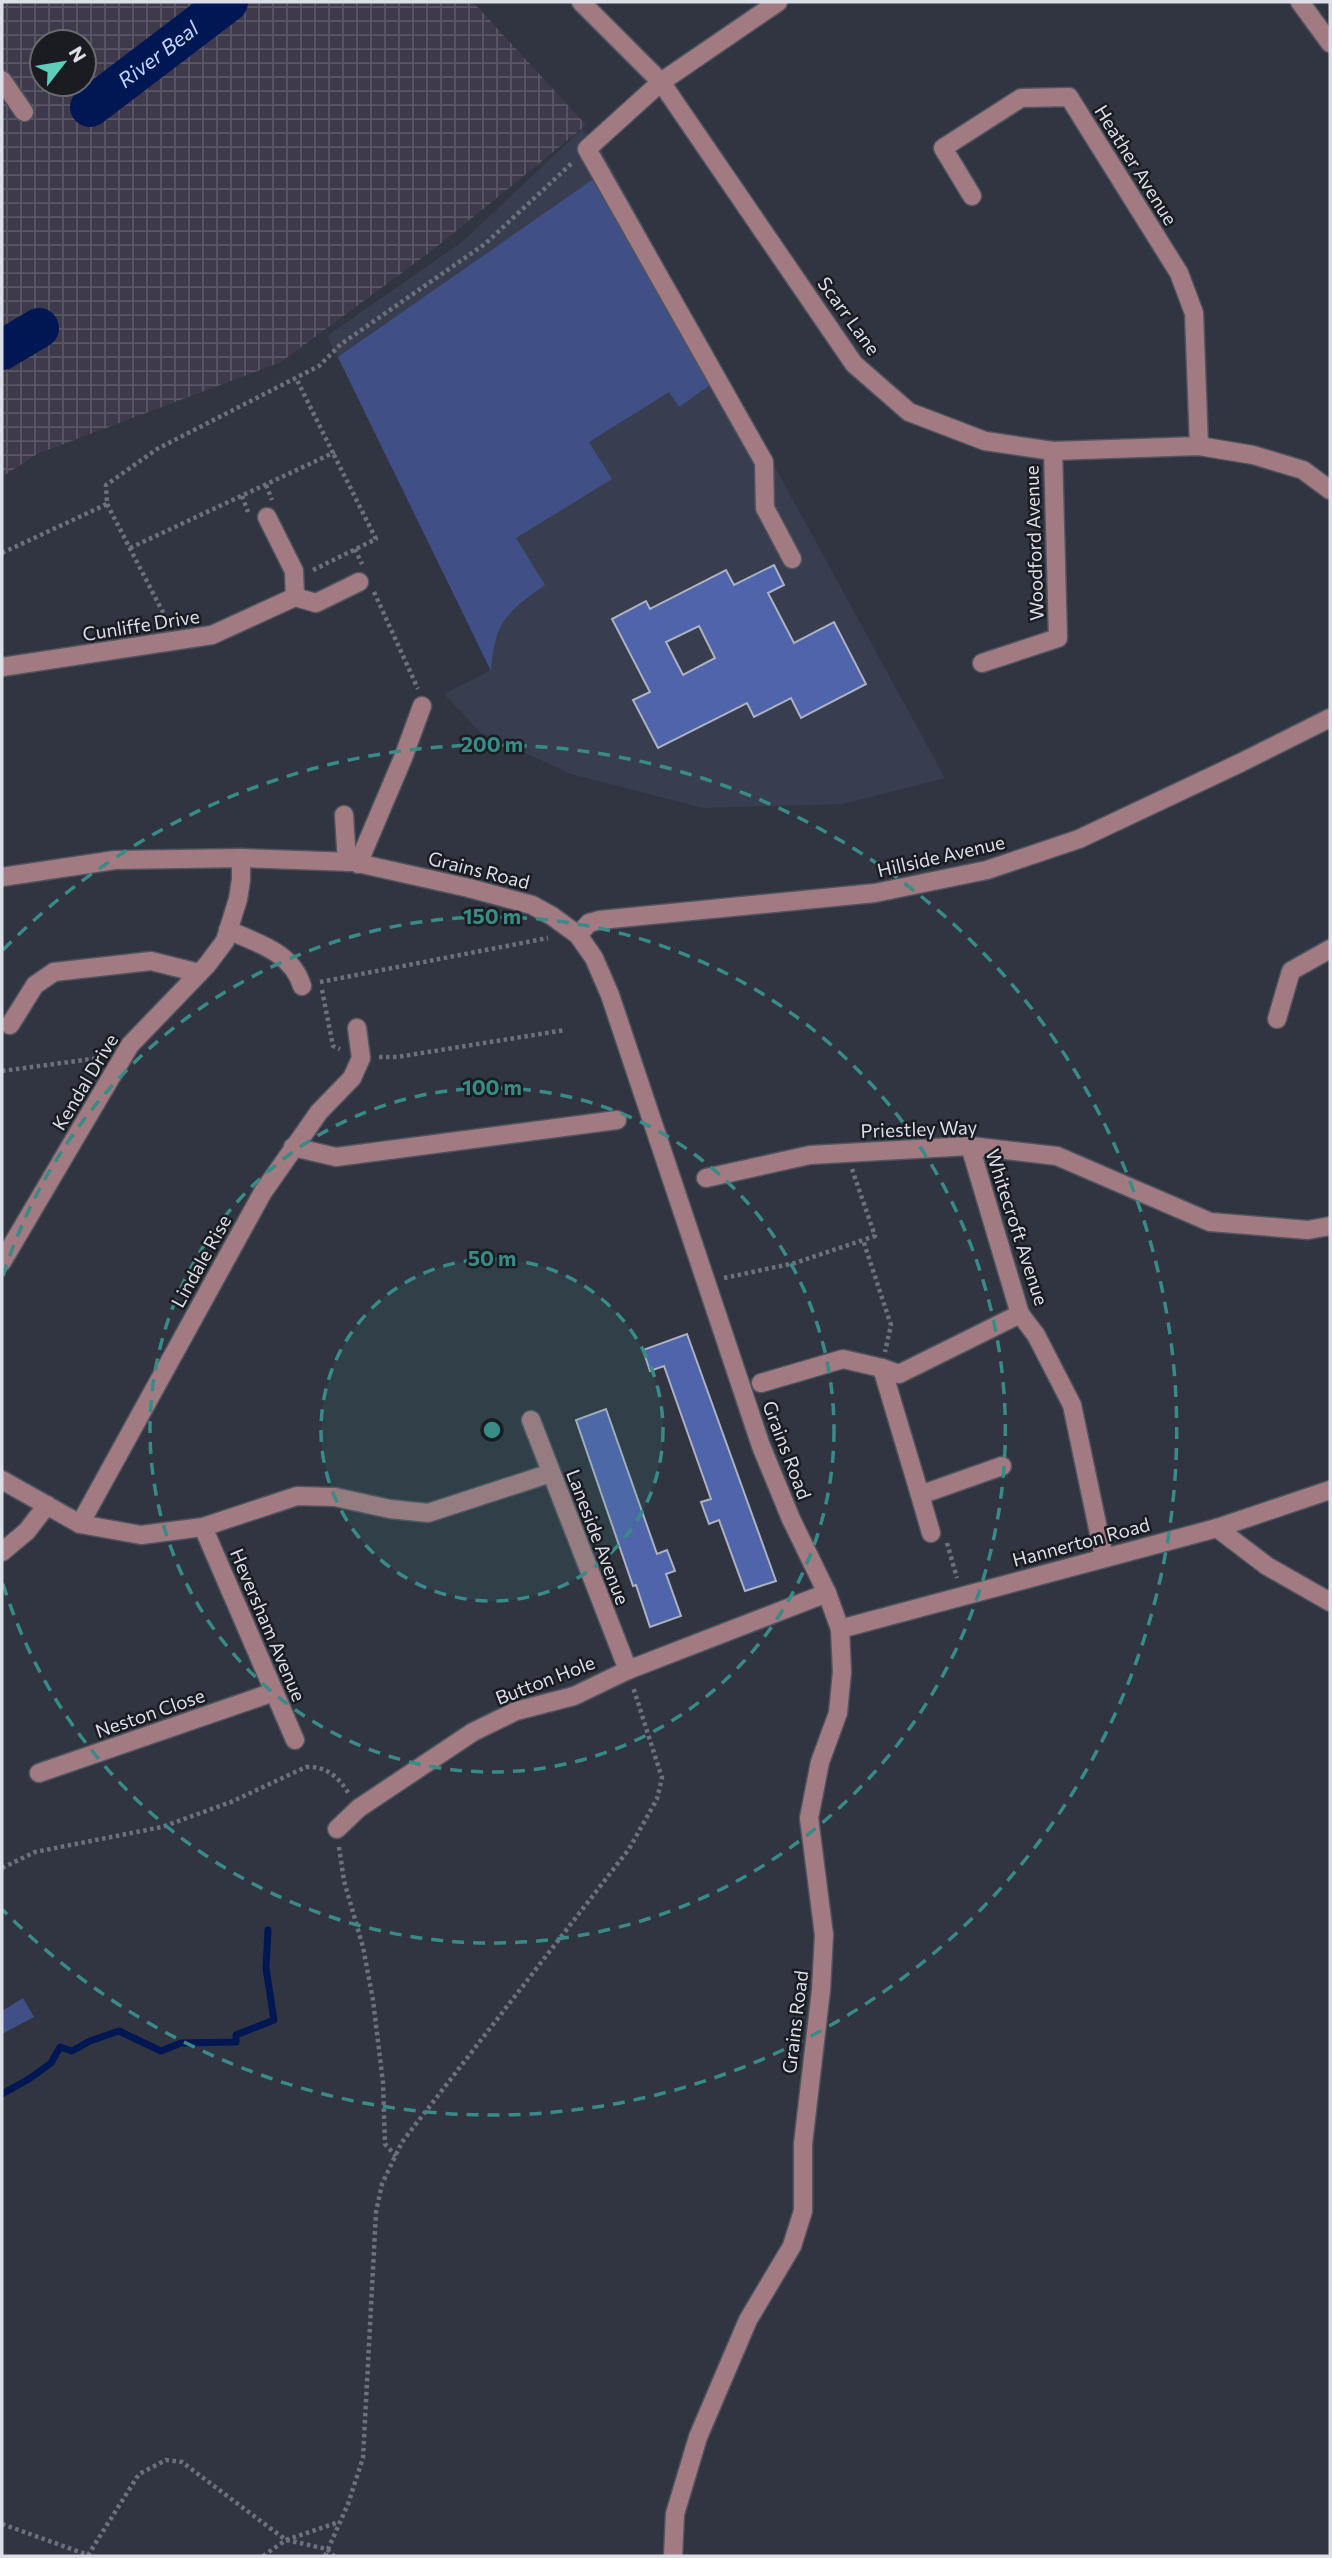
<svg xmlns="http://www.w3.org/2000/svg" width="1332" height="2558" font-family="Commissioner,sans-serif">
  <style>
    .industrial { fill: url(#industrial-grid); fill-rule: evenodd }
    .built { fill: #383e50 }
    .grass { fill: #405087 }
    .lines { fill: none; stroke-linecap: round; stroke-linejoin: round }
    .stream { stroke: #001754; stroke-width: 7 }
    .river { stroke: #001754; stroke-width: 40 }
    .building { fill: #4f64ab; stroke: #acb2c2; stroke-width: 2; fill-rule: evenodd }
    .minor-casing { stroke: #4f545f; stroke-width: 21 }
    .path { stroke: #6d717c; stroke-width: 4.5; stroke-dasharray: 3.5 3.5; stroke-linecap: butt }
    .minor { stroke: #a27a81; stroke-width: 18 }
    .ring { fill: none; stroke: #388b86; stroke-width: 3.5; stroke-dasharray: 12 9 }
    .labels { text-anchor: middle; stroke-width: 5; stroke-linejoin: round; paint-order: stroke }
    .street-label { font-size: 19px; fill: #dcdfe7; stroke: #1a1c22 }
    .water-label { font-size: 21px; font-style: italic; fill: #c0d5fc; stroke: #1a1c22 }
    .centre { fill: #388b86; stroke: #1a1c22; stroke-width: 3.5 }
    .ring-label { font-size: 21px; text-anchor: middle; font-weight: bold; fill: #388b86; stroke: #1a1c22; stroke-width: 5; stroke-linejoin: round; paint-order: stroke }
  </style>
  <defs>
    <pattern id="industrial-grid" width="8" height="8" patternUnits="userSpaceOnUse" patternTransform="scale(1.75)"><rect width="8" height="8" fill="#3e3a4b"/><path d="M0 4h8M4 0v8" fill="none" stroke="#595665"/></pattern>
  </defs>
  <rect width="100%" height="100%" fill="#303541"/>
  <!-- industrial -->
  <path class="industrial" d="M2,2H473L586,125L434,249L281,362L37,454L2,477ZM42,42H84V84H42Z"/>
  <!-- built -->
  <path class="built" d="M582,129L601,149L945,778L843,804L703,808L571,774L480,732L444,694L491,670L327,336L462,242Z"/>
  <!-- grass -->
  <g class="grass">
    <path d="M592,180L644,266L710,385L679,407L669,392L589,442L612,479L516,538L545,585C506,613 495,621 491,671L338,357Z"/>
    <path d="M23,1998L34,2017L2,2034V2011Z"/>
  </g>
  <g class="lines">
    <!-- stream -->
    <path class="stream" d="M2,2094L29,2079L51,2063L60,2047L72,2051L90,2041L119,2031L161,2051L181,2043L236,2042V2035L274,2020L266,1968L268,1930"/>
    <!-- river -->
    <g class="river">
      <path id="s1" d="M90,107L228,2"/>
      <path d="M2,350L39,328"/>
    </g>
  </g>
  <!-- building -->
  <g class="building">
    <path d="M774,565L784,585L768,593L794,643L834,622L866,684L801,718L791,698L754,717L747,703L658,748L633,700L650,692L612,619L646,601L650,609L726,570L734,585ZM699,626L715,658L683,675L666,642Z"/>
    <path d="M687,1334L776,1581L745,1591L719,1520L709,1524L701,1502L711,1499L664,1366L650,1371L643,1350Z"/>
    <path d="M606,1409L657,1554L667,1550L675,1571L666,1574L681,1616L650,1627L636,1585L633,1586L576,1420Z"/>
  </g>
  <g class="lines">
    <defs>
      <g id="minor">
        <path d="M581,2L661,82L854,364L909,412L985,441L1053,451L1199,446L1253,455L1303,470L1330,490"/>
        <path d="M778,2L661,82L587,149L764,462L765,508L792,559"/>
        <path d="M1300,2L1330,43"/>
        <path d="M2,80L24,112"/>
        <path d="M972,196L943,148L1021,98L1069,97L1179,273L1194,313L1199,446"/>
        <path d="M267,517L294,571L295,597"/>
        <path d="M982,663L1058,638L1053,451"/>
        <path d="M2,667L212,635L295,597L316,603L359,582"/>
        <path d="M344,815L347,862"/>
        <path d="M358,864L403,758L422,706"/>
        <path d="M2,877L115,860L241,858L353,862L469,888L532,905L552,916L578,935L594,958L610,995L761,1446L791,1519L827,1593L840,1629L842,1672L838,1713L820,1762L809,1818L824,1935L821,1990L803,2144V2211L792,2246L748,2320L698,2437L675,2514L673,2556"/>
        <path d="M228,930C257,943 292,952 302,986"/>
        <path d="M578,935L589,923L600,920L875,893L987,870L1079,839L1240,763L1330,718"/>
        <path d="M1277,1019L1291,971L1330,949"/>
        <path d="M10,1025L35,985L54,972L151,961L199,973"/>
        <path d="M970,1146L1020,1314L1036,1335L1072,1405L1104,1557"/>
        <path d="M293,1147L336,1157L617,1120"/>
        <path d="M706,1178L810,1155L970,1146L1057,1156L1210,1222L1308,1230L1330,1226"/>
        <path d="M2,1262L130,1045L207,965L225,941L238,899L241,880V858"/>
        <path d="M882,1368L920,1495L1002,1466"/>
        <path d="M761,1383L843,1359L882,1368L899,1374L1020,1314"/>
        <path d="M531,1420L628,1670"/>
        <path d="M2,1480L80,1524L141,1535L203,1527L297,1496L335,1497L390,1509L428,1513L551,1473"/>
        <path d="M920,1495L931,1533"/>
        <path d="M80,1524L263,1192L319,1112L352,1078L361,1058L357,1028"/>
        <path d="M203,1527L295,1740"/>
        <path d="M1217,1528L1267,1566L1330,1602"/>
        <path d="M2,1552L27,1531L47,1505"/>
        <path d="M840,1629L1217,1528L1330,1490"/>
        <path d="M39,1773L274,1692"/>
        <path d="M337,1829L359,1808L473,1732L516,1711L574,1696L628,1670L827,1593"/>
      </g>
    </defs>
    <!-- minor casing -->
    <use href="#minor" class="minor-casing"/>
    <!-- path -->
    <g class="path">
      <path d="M266,485L272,500"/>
      <path d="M242,496L248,512"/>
      <path d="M107,504L169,624"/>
      <path d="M130,548L333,453L296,378"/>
      <path d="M355,549L362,564"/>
      <path d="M2,553L107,504L106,485L157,449L319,366L341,344L485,244L573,162"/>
      <path d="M313,570L376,539L333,453"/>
      <path d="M374,592L418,689"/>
      <path d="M320,982L548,938"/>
      <path d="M322,990L333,1046L340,1049"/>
      <path d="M379,1057H397L565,1030"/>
      <path d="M2,1071L99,1058"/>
      <path d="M852,1169L875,1236L863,1240"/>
      <path d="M724,1278L795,1263L863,1240L891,1325L885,1352"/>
      <path d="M947,1543L957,1578"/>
      <path d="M339,1847L344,1881L363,1947L373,2000L383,2083L385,2144L396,2156"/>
      <path d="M2,1868L35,1852L162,1827L231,1802L306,1767C326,1766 339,1777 349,1794"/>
      <path d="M2,2524L88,2555L139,2474L166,2460L182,2462L286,2540L327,2549L334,2556"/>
      <path d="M263,2556L286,2540L339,2522"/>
      <path d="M325,2556L348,2504L363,2458L376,2212L382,2184L402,2142L629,1849L657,1799L662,1778L633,1687"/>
    </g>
    <!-- minor -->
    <use href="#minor" class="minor"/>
  </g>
  <!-- distance rings -->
  <circle cx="492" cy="1430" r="171" fill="#388b86" fill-opacity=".12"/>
  <g class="ring">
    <circle cx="492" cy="1430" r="171"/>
    <circle cx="492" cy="1430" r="342"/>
    <path d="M3 1276A513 513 0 1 1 3 1584"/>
    <path d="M3 950A685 685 0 1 1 3 1910"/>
  </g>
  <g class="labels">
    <!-- street labels -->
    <g class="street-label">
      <text transform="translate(1136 165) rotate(58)" y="7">Heather Avenue</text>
      <text transform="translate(849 316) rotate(54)" y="7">Scarr Lane</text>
      <text transform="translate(1034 543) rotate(-92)" y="7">Woodford Avenue</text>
      <text transform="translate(141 625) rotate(-9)" y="7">Cunliffe Drive</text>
      <text transform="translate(941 856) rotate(-13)" y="7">Hillside Avenue</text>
      <text transform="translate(479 870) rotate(14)" y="7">Grains Road</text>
      <text transform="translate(85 1082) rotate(-59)" y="7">Kendal Drive</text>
      <text transform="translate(919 1129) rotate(-2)" y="7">Priestley Way</text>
      <text transform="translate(1017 1227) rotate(72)" y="7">Whitecroft Avenue</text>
      <text transform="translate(201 1261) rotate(-61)" y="7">Lindale Rise</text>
      <text transform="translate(787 1450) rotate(69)" y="7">Grains Road</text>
      <text transform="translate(598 1537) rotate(69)" y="7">Laneside Avenue</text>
      <text transform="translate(1081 1542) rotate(-15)" y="7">Hannerton Road</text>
      <text transform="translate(268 1625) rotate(67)" y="7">Heversham Avenue</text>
      <text transform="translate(545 1680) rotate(-21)" y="7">Button Hole</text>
      <text transform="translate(150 1713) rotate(-19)" y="7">Neston Close</text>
      <text transform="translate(795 2022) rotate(-83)" y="7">Grains Road</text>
    </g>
    <!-- water labels -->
    <g class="water-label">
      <text dy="7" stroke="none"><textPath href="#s1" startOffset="86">River Beal</textPath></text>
    </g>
  </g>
  <circle cx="492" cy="1430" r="10" class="centre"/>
  <g class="ring-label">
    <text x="492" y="752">200 m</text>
    <text x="492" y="924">150 m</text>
    <text x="492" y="1095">100 m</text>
    <text x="492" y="1266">50 m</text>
  </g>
  <!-- border -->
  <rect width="1332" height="2558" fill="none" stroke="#dcdfe7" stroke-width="7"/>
  <!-- north arrow -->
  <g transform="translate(63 63) rotate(59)"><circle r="33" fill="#1a1c22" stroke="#686a71" stroke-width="2"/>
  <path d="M0-5L12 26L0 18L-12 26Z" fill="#5dceb9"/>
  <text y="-10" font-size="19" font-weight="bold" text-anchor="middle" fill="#dcdfe7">N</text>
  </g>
</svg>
